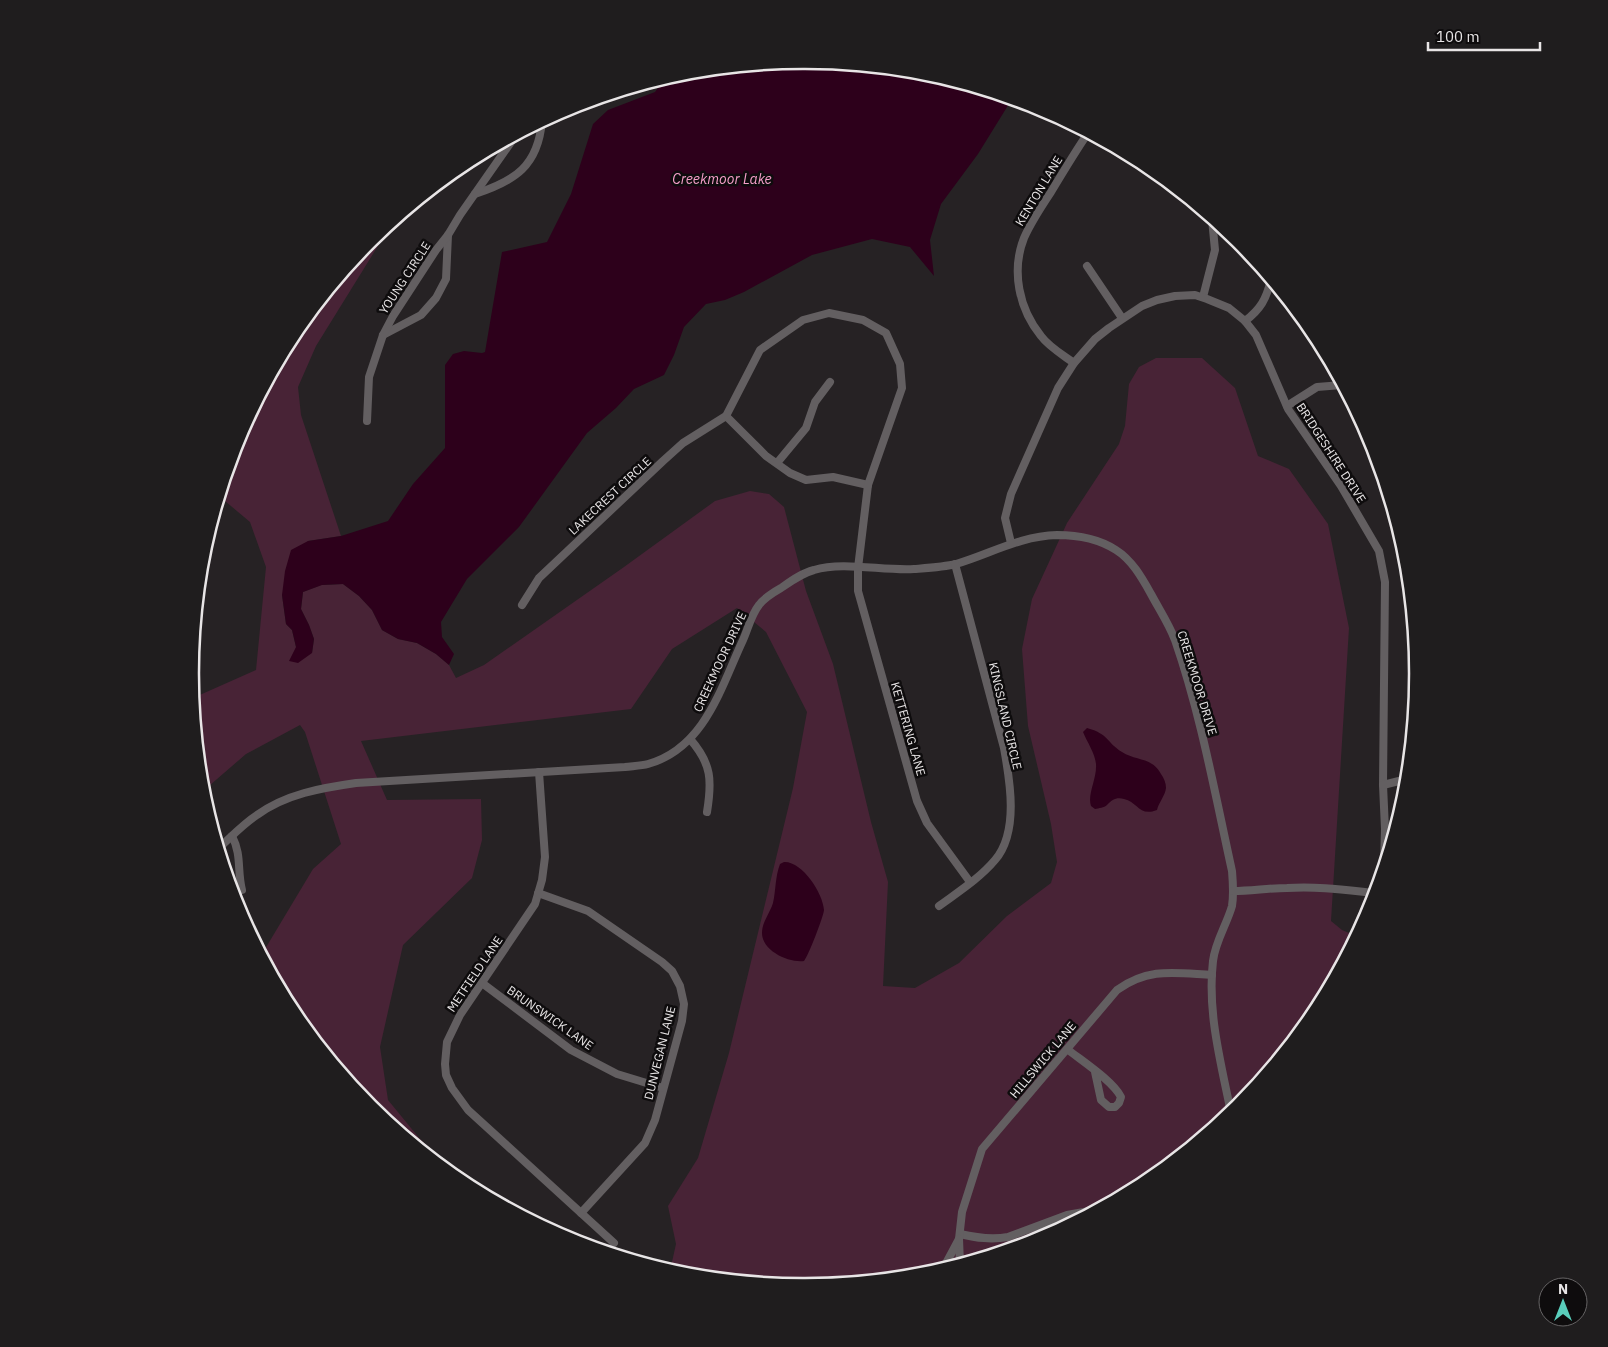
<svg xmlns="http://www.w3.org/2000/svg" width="1608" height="1347" font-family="'IBM Plex Sans',sans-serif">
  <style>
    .green { fill: #482336 }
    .water { fill: #2d001b }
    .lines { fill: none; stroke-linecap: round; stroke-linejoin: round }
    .minor { stroke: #635f61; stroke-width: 8 }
    .labels { text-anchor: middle; stroke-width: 5; stroke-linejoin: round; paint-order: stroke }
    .street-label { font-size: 12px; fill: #e8e5e6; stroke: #0e0c0d }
    .water-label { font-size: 14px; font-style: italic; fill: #f69fca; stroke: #0e0c0d }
    .rim { fill: none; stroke: #e8e5e6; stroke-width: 2.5 }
  </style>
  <rect width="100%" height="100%" fill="#262224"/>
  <!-- green -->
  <path class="green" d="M394,220L316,346L298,387L301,415L341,536L308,541L282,595L286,624L292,630L296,647L312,653L314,639L309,625L301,609L303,592L321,585L343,584L359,596L372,610L382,630L398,639L417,643L436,654L449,665L456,678L484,665L624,567L715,501L750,491L769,494L784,507L806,591L833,664L871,822L888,882L883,986L915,988L959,963L1007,916L1051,883L1057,862L1051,824L1028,726L1022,649L1032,599L1067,523L1119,444L1125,426L1129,384L1139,367L1156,358H1202L1235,388L1258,456L1289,469L1328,524L1349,628L1331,921L1342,930L1356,936L1314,1015L1238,1108L1145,1184L1039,1240L923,1275L804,1287L684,1275L670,1271L676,1244L668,1206L698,1158L729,1053L793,788L807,712L766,632L737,608L672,649L631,709L361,741L387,800L481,799L482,840L472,878L403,945L380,1047L388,1100L420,1139L472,1188L463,1183L370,1107L294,1014L262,954L313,869L341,844L305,732L300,725L246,754L202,792L193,698L256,670L266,567L250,522L225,501L219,500L237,438L294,332L370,239Z"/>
  <!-- water -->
  <g class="water">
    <path d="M804,60L924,72L1012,99L978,154L941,204L930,240L934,276L910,247L872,239L812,255L744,292L725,300L706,304L684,327L674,355L664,375L634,389L616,408L587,433L519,527L467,579L441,622L442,637L454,654L449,665L436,654L417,643L398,639L382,630L372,610L359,596L343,584L322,585L303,592L301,609L309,625L314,639L312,653L298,663L289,661L296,647L292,630L286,624L282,595L285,571L291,550L308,541L341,536L388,521L413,484L445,448V365L453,354L464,351L482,353L485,352L502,252L547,242L571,194L593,124L608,110L655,92L665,78L685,72Z"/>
    <path d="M1087,728C1109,734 1106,742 1122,752C1136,761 1152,757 1161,774C1164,778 1166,783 1166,788C1165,796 1159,802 1157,810C1139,817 1138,802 1124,799C1116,797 1112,800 1107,805C1104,808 1099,808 1095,809L1091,806C1087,794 1097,779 1096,764C1095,753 1087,742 1083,732Z"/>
    <path d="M784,862C802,861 823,893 824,910C824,915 808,957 804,961C789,963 762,951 762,933C762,922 770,913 773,903C776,890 775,877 780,864Z"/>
  </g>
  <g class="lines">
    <!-- minor -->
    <g class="minor">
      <path d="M475,194C515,181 538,166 542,121"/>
      <path d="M1087,266L1122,318"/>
      <path d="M1203,297L1215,250L1212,219"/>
      <path d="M1245,321C1261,309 1266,299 1271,280"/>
      <path d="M383,335L421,315L436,298L446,279L448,235"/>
      <path d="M1074,363C1063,355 1049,347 1041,336C1019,309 1011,271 1024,238C1031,222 1041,207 1051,192C1063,172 1075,152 1088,133"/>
      <path d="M1287,406L1317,387L1342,385"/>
      <path d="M726,416L766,456L790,473L806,480L833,477L868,485"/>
      <path d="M367,421L369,377L383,335L393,316L436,250L448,235L460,215L516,135"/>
      <path d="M777,463L806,428L815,402L830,382"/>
      <path d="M1011,543L1005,518L1011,494L1058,388L1074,363L1095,339L1109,328L1142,306L1157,300L1175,296L1195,295L1207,299L1229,308L1245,321L1256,335L1288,409L1341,486L1379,551L1385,582L1383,785L1385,829L1384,865"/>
      <path d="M522,605L539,578L663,461L683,443L726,416L760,350L803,320L829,313L863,320L886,333L900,364L902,388L868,485L858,568V591L917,801L927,823L970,882"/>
      <path d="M690,739C712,764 712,781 707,812"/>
      <path d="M539,772L545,857L542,880L535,904L460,1015L447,1042L445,1064L446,1075L452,1088L468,1110L614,1243"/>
      <path d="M1383,785L1407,779"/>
      <path d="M232,836C242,855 237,871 242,890"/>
      <path d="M219,848C231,837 243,824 257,815C286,794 321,788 356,783L625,767C632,766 641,766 648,764C705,748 721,687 743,640C748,629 751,615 759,605C764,598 774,592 781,588C791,581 802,573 814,570C843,561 883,571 914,569C927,568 944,567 956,564C990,554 1020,536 1057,535C1077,535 1099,539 1116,550C1132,560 1142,578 1151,594C1159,609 1169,624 1175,640C1201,715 1215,794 1232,871C1233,883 1234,894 1232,906C1227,924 1215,942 1213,961C1207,1012 1221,1063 1231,1113"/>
      <path d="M1233,891C1251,891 1269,888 1287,888C1317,886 1346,890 1375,893"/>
      <path d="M538,893L588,911L662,962L672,971L680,986L684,1004L682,1021L655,1120L645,1143L581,1213"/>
      <path d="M939,906C958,892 980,878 995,860C1019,832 1010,781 1004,748L955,564"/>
      <path d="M482,983L571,1050L617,1074L663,1088"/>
      <path d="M1067,1049C1082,1061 1113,1081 1121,1097L1119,1103L1115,1107H1109L1101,1100L1095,1072"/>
      <path d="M960,1234C977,1238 991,1240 1008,1237L1067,1215L1095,1210"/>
      <path d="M960,1264L959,1239L962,1212L982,1149L1117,990C1149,967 1175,973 1212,975"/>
      <path d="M943,1269L959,1239"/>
    </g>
  </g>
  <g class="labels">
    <!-- street labels -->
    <g class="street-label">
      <text transform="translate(1039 191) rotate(-59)" y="4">KENTON LANE</text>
      <text transform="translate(405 278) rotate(-57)" y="4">YOUNG CIRCLE</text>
      <text transform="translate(1331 453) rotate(57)" y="4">BRIDGESHIRE DRIVE</text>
      <text transform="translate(610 496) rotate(-43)" y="4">LAKECREST CIRCLE</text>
      <text transform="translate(720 662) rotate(-65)" y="4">CREEKMOOR DRIVE</text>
      <text transform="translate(1197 683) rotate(73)" y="4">CREEKMOOR DRIVE</text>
      <text transform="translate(1005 716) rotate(77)" y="4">KINGSLAND CIRCLE</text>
      <text transform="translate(908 729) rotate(74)" y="4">KETTERING LANE</text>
      <text transform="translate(475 974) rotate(-56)" y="4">METFIELD LANE</text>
      <text transform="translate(550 1018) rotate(35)" y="4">BRUNSWICK LANE</text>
      <text transform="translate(660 1053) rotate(-76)" y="4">DUNVEGAN LANE</text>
      <text transform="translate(1043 1060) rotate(-50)" y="4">HILLSWICK LANE</text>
    </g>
    <!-- water labels -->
    <g class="water-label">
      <text x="722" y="184">Creekmoor Lake</text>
    </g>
  </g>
  <!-- crop -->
  <path d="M0 0H1608V1347H0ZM803 69H805A604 604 0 0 1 1409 673V674A604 604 0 0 1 805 1278H803A604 604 0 0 1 199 674V673A604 604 0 0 1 803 69Z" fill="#1f1d1e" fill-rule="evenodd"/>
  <path class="rim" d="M803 69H805A604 604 0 0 1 1409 673V674A604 604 0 0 1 805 1278H803A604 604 0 0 1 199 674V673A604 604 0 0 1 803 69Z"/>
  <!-- north arrow -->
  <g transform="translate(1563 1302)"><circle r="24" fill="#0e0c0d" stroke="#656364"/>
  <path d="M0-4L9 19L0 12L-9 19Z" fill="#5acebc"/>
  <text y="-8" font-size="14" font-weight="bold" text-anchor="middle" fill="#e8e5e6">N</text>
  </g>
  <!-- scale -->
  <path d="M1428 42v8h112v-8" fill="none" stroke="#e8e5e6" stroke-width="2.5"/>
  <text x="1436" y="42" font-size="15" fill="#e8e5e6" stroke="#0e0c0d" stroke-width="4" paint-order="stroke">100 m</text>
</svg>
